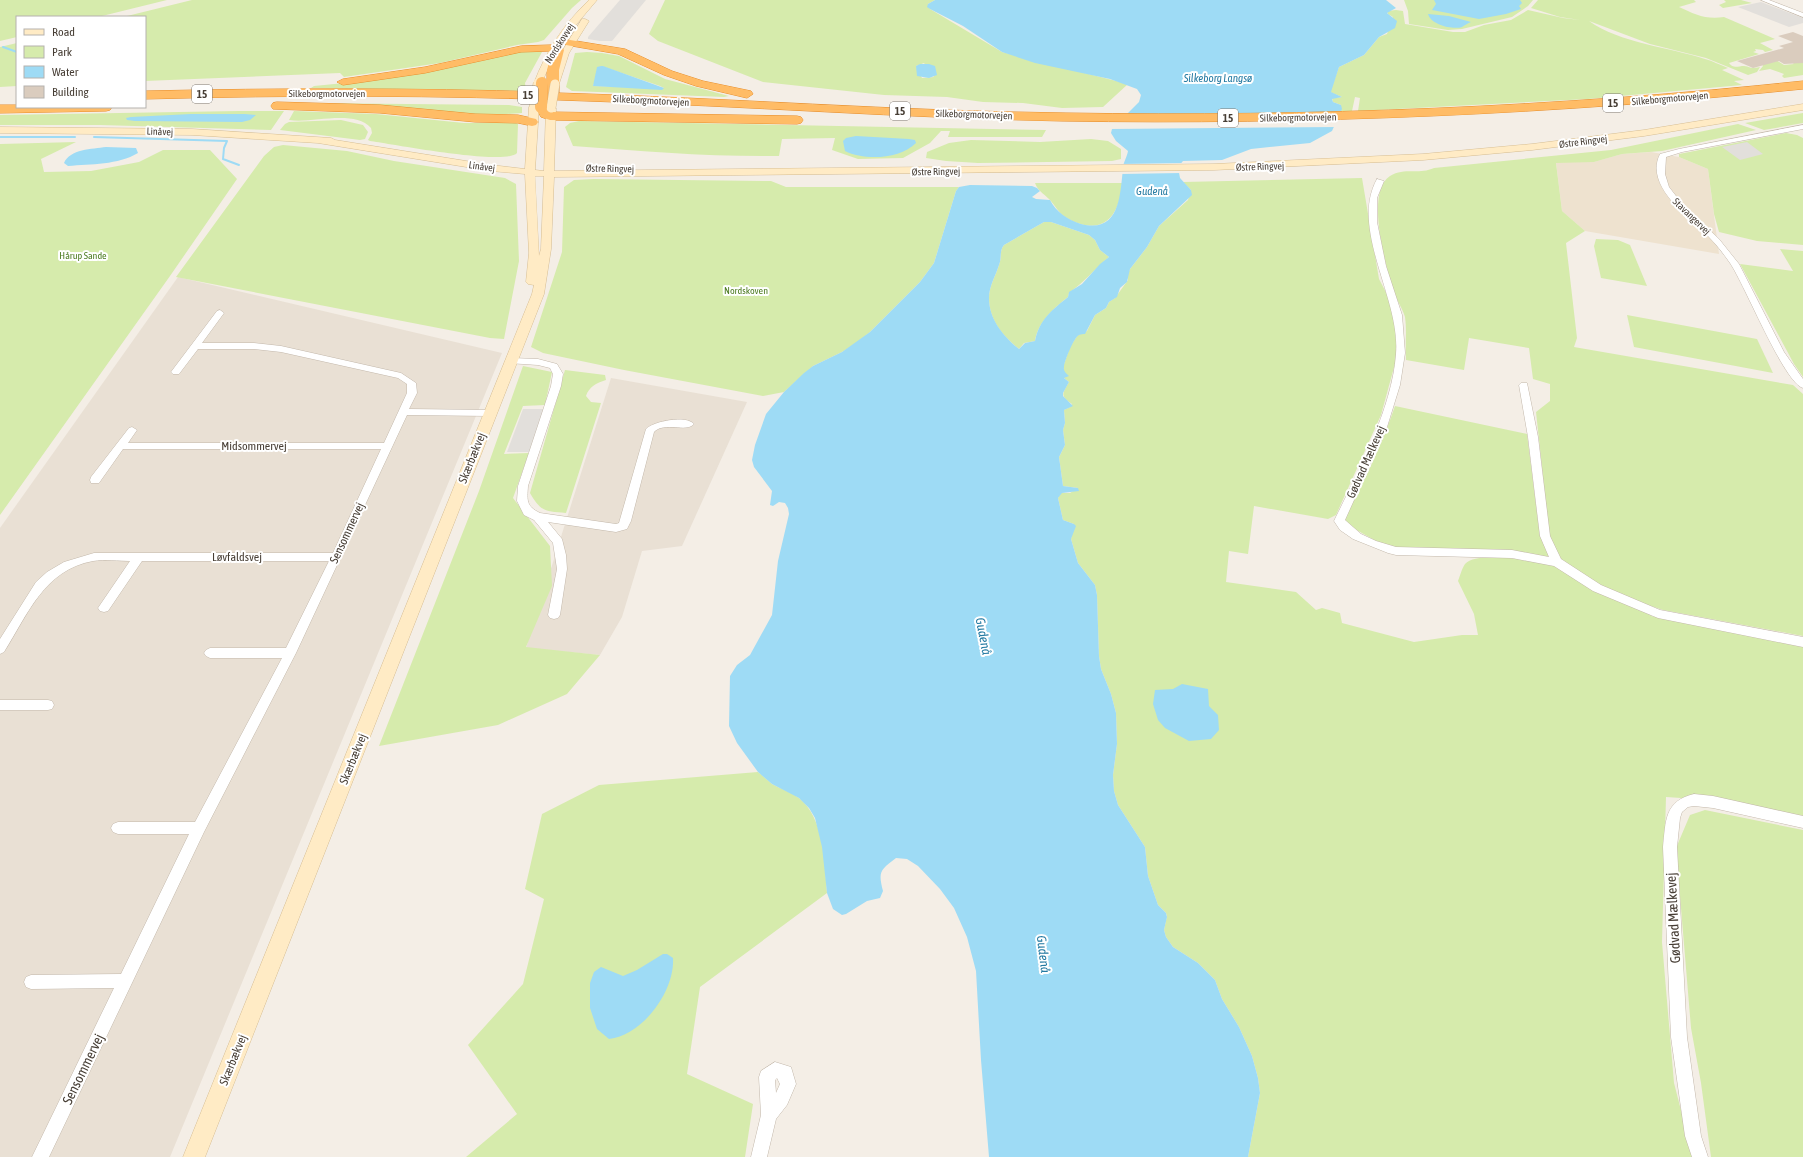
<svg xmlns="http://www.w3.org/2000/svg" width="1803" height="1157" font-family="'Asap Condensed',sans-serif">
  <style>
    .residential { fill: #e9e0d4 }
    .education { fill: #eee2cf }
    .green { fill: #d6ebac; fill-rule: evenodd }
    .parking { fill: #e2dfdb }
    .water { fill: #9edbf5; fill-rule: evenodd }
    .pier { fill: #f4eee6 }
    .lines { fill: none; stroke-linecap: round; stroke-linejoin: round }
    .stream { stroke: #9edbf5; stroke-width: 2 }
    .building { fill: #daccbe }
    .street-casing { stroke: #c3b8ab; stroke-width: 1 }
    .secondary-casing { stroke: #d7be93; stroke-width: 1 }
    .highway-casing { stroke: #e88f2c; stroke-width: 1 }
    .street { fill: #fff; fill-rule: evenodd }
    .secondary { fill: #ffebc5; fill-rule: evenodd }
    .highway { fill: #ffbc66; fill-rule: evenodd }
    .secondary-bridge-casing { stroke: #d7be93; stroke-width: 10; stroke-linecap: butt }
    .highway-bridge-casing { stroke: #e88f2c; stroke-width: 12; stroke-linecap: butt }
    .secondary-bridge { stroke: #ffebc5; stroke-width: 9 }
    .highway-bridge { stroke: #ffbc66; stroke-width: 12 }
    .labels { text-anchor: middle; stroke-width: 4; stroke-linejoin: round; paint-order: stroke }
    .far-street-label { font-size: 10px; fill: #473e35; stroke: #fff }
    .far-park-label { font-size: 10px; fill: #4f7d24; stroke: #fff }
    .far-water-label { font-size: 11px; font-style: italic; fill: #237aa2; stroke: #fff }
    .shield { fill: #fff; stroke: #7e7872; stroke-width: 1 }
    .shield-label { font-size: 11px; font-weight: bold; fill: #473e35 }
    .street-label { font-size: 12px; fill: #473e35; stroke: #fff }
    .water-label { font-size: 13px; font-style: italic; fill: #237aa2; stroke: #fff }
    .near-street-label { font-size: 14px; fill: #473e35; stroke: #fff }
  </style>
  <rect width="100%" height="100%" fill="#f4eee6"/>
  <!-- residential -->
  <g class="residential">
    <path d="M178,277L502,353L170,1157H0V528Z"/>
    <path d="M611,378L747,402L682,546L642,551L622,617L600,655L526,648Z"/>
  </g>
  <!-- education -->
  <path class="education" d="M1651,152L1679,157L1708,169L1719,254L1585,231L1562,211L1556,162H1594L1622,154Z"/>
  <!-- green -->
  <g class="green">
    <path d="M0,0H167L98,17H17V37L0,41Z"/>
    <path d="M192,0H581L572,8L544,40L538,42L517,45L440,63L344,77L340,73L145,81V17H123Z"/>
    <path d="M665,0H935L928,4L930,9L1002,52L1128,84L1103,107L1062,108L1023,103L983,102L947,97L884,95L763,82L658,41L649,34ZM924,63L934,77L922,78L916,66Z"/>
    <path d="M1404,0H1533L1528,6L1512,17L1462,29L1448,30L1409,24L1408,11Z"/>
    <path d="M1538,0H1694L1696,2L1679,7C1694,14 1706,20 1724,17L1775,39L1760,43L1773,50L1765,52L1763,50L1755,49L1756,51L1753,52L1759,54L1729,63C1733,69 1738,66 1744,66C1752,67 1749,69 1760,67L1757,72L1748,75L1706,58L1650,44L1589,21C1620,43 1668,47 1705,59C1713,61 1720,65 1728,68L1722,70L1744,80L1734,81L1742,85L1588,99L1358,111L1360,98L1355,97L1352,111H1341V105L1333,102L1332,98L1342,97L1330,92L1339,67L1364,55L1379,37L1387,34L1393,17L1388,14L1387,11L1396,10L1403,11L1405,24L1453,32H1465L1484,25L1511,20L1528,10L1563,18L1580,20L1560,17L1531,8Z"/>
    <path d="M1724,0H1741L1752,3L1723,8L1719,5L1726,2Z"/>
    <path d="M17,43V86L0,87V47Z"/>
    <path d="M523,51H541L542,52L525,83L526,91L311,88L314,86L375,80Z"/>
    <path d="M587,52L602,53L619,56L665,79L729,96L724,97L572,91L566,87L575,53ZM601,66L660,86L664,88L593,86Z"/>
    <path d="M1803,54V75L1784,78L1782,76L1784,74L1770,69L1759,71L1763,66L1762,64L1776,60L1784,65L1794,64L1791,62Z"/>
    <path d="M306,103L509,105L522,107V113L492,115L304,104Z"/>
    <path d="M239,111H284L271,130L100,125H0V115Z"/>
    <path d="M294,111L376,114L464,123H516L518,124L517,153C506,166 392,144 370,141L368,140L372,133L371,128C354,109 311,124 289,120Z"/>
    <path d="M1803,113V123L1764,130L1745,123Z"/>
    <path d="M341,120L363,125L368,132L365,139L360,140L280,130L285,124L289,122Z"/>
    <path d="M579,121L1046,130L1042,137H948L950,131H941L930,143L903,158L858,159L832,150L835,138L782,139L779,156C710,157 641,151 573,146L565,127L570,123Z"/>
    <path d="M1738,124L1756,130L1662,151L1622,154L1594,162L1556,163L1562,211L1585,231L1566,243L1577,338L1574,347L1793,385L1803,394V636L1663,610L1648,605L1651,616L1803,647V818L1727,801L1666,797L1662,942L1674,1083L1693,1157H1248L1260,1093L1258,1078L1252,1056L1239,1027L1222,999L1215,980L1198,963L1173,947L1166,937L1164,930L1167,916L1166,913L1158,905L1148,876L1145,847L1118,805L1114,791L1113,775L1117,744L1116,713L1111,694L1101,669L1099,656L1097,595L1095,585L1078,563L1071,539L1074,524L1063,520L1058,498L1061,493H1070L1078,488L1063,486L1059,457L1065,445L1063,430L1065,423L1064,410L1070,407L1072,404C1059,396 1063,393 1069,382L1064,378L1063,367L1070,347L1075,339L1078,335L1087,331L1095,315L1106,308L1109,302L1115,298L1128,280L1127,276L1130,269L1147,247L1159,226L1188,200L1191,190L1183,182L1362,178L1379,279L1390,300L1396,326V360L1381,415L1336,515L1328,519L1254,506L1248,554L1229,551L1226,582L1296,592L1316,610L1322,608L1340,613L1342,623L1414,642L1462,635H1478L1474,614L1458,581C1460,576 1462,568 1465,564C1478,550 1537,562 1555,565L1549,532L1536,412L1550,401V384L1533,379L1529,348L1469,338L1464,370L1406,360C1405,346 1407,331 1405,317C1403,310 1398,302 1395,295C1387,272 1364,192 1390,176C1405,167 1418,175 1434,168L1611,150Z"/>
    <path d="M1786,133L1797,135L1803,138V245L1757,241L1719,232L1714,214L1708,169L1679,157V154Z"/>
    <path d="M1091,139L1108,141L1121,149V159L1112,161L978,163L946,161L926,158L927,152L949,143L971,140L1040,142Z"/>
    <path d="M76,142L41,159L44,172L91,171L139,162L163,150H210L237,179L170,276L0,515V144Z"/>
    <path d="M283,145L347,151L394,161L505,178L516,184L519,261L504,339L490,338L176,277L264,156L274,147Z"/>
    <path d="M594,179L771,181L786,187H959L956,191L934,263L920,282L870,332L855,344L842,352L813,366L784,392L763,396L624,370L543,353L531,347L562,252L564,187L574,180Z"/>
    <path d="M1035,183H1122C1120,219 1100,238 1065,217C1058,212 1055,205 1049,199C1043,193 1038,191 1035,183Z"/>
    <path d="M1044,222H1051L1089,235L1095,240L1100,250L1109,257C1095,269 1084,282 1069,293L1068,297C1053,309 1038,322 1035,341L1024,343L1019,349C1003,336 989,320 989,298C989,286 996,275 999,265C1002,258 999,251 1004,245Z"/>
    <path d="M1596,239L1618,240L1630,245L1647,286L1601,278L1594,246Z"/>
    <path d="M1780,249L1803,251V377L1794,364L1740,264L1793,271Z"/>
    <path d="M1627,315L1757,339L1773,373L1634,347Z"/>
    <path d="M523,366L552,372L545,405L523,406L504,454L529,453L513,498L550,546L552,586L526,647L600,655L567,694L498,725L379,746L479,491Z"/>
    <path d="M565,370L605,375L606,380C596,383 589,387 586,396L591,402L601,403L566,513C545,511 541,512 530,493Z"/>
    <path d="M1395,406L1527,434L1540,536L1550,557L1480,550L1395,548L1376,541L1353,528L1345,521L1344,516C1365,482 1382,444 1395,406Z"/>
    <path d="M758,772C763,776 767,780 772,784C781,789 791,792 799,798C824,817 825,865 827,893L700,987L687,1074L753,1104L745,1157H466L517,1114L468,1045L523,984L544,899L525,889L542,814L599,785Z"/>
    <path d="M1705,810L1803,830V1157H1711L1701,1083L1691,1028L1676,848L1690,815Z"/>
  </g>
  <!-- parking -->
  <g class="parking">
    <path d="M620,0H646L612,41H600L588,39V37Z"/>
    <path d="M1761,2L1803,18V23L1789,27L1738,7Z"/>
    <path d="M1747,142L1763,154L1740,160L1722,147Z"/>
    <path d="M523,409H547L533,452H507Z"/>
  </g>
  <!-- water -->
  <g class="water">
    <path d="M935,0H1386L1396,8L1387,13L1397,21L1395,28L1379,37L1364,55L1339,67L1331,92L1342,97L1332,99L1333,102L1341,105L1342,109L1332,131L1310,143L1251,149L1222,160L1183,161L1178,167L1180,178L1191,190L1192,195L1159,226L1147,247L1130,269L1127,282L1120,288L1117,297L1109,302L1106,308L1095,315L1085,334C1083,334 1081,334 1079,335C1074,337 1064,362 1064,367C1063,371 1066,373 1069,376L1064,378L1069,382L1063,393V396L1073,406L1064,410L1065,423L1063,430L1065,445L1059,457L1063,486L1078,488L1079,491L1062,493L1058,498L1063,520L1074,524L1076,526L1071,539L1078,563L1095,585L1097,595L1099,656L1101,669L1111,694L1116,713L1117,744L1113,775L1114,791L1118,805L1145,847L1148,876L1158,905L1166,913L1167,917L1164,930L1166,937L1173,947L1198,963L1215,980L1222,999L1239,1027L1252,1056L1258,1078L1260,1093L1248,1157H989L981,1060L976,971L967,937L954,908L940,889L918,866L907,859L896,858C880,870 878,872 883,891L880,898L867,901L846,914L842,915L833,909L827,893L822,847L815,818L809,808L799,798L772,784L758,772L737,743L729,726L730,676L737,665L750,655L772,615L778,561L789,514L788,508L785,503L779,502L773,506L770,505L772,491L754,467L752,460L755,445L766,414L784,392L804,373L813,366L842,352L870,332L920,282L934,263L956,191L959,187L970,185L1032,186L1037,188L1040,191L1032,197L1036,199L1050,200C1056,212 1068,220 1081,224C1120,234 1120,195 1123,168C1123,163 1127,157 1128,151L1116,141L1111,133L1112,129L1139,102L1141,95L1137,89L1110,79L1035,63L1002,52L963,26L930,9L927,7L928,4ZM1044,222H1051L1089,235L1095,240L1100,250L1109,257L1100,264L1082,284L1069,292L1068,297C1052,310 1039,320 1035,341L1025,343L1019,349C1003,336 989,319 989,298C989,286 996,275 999,265C1002,258 999,251 1004,245Z"/>
    <path d="M1434,0H1520L1522,3L1519,6L1521,9L1506,14L1479,19L1432,10L1436,4Z"/>
    <path d="M1428,14L1449,16L1471,22C1468,23 1465,25 1462,27C1453,30 1431,25 1428,14Z"/>
    <path d="M920,64H929L935,66L937,75L929,78L917,76L916,66Z"/>
    <path d="M601,66H603L664,88L662,90L593,86L597,67Z"/>
    <path d="M191,114H245L256,115L250,120L242,122L135,121L127,120L126,118L131,117Z"/>
    <path d="M856,136L909,139L915,140L916,143C900,159 865,161 845,151L843,141L846,138Z"/>
    <path d="M106,147L136,148L138,153C118,165 91,164 68,166L64,163C70,149 92,149 106,147Z"/>
    <path d="M1182,684L1208,689L1209,706L1218,715L1219,730L1211,739L1189,741L1165,728L1158,720L1153,704L1155,690L1173,689Z"/>
    <path d="M663,954H667L673,958C675,991 643,1035 609,1039L597,1029L590,1008V983L594,972L601,967L623,976L637,970Z"/>
  </g>
  <!-- pier -->
  <g class="pier">
    <path d="M1340,120L1337,127L1110,129L1117,121Z"/>
    <path d="M1184,163L1180,167L1181,173L1120,174L1121,164Z"/>
  </g>
  <g class="lines">
    <!-- stream -->
    <g class="stream">
      <path d="M3,47L17,52"/>
      <path d="M0,137H75"/>
      <path d="M94,137L227,141L224,148L223,159L239,165"/>
    </g>
  </g>
  <!-- building -->
  <path class="building" d="M1793,32L1803,36V63L1784,64L1779,61L1753,68L1737,61L1784,48L1779,46L1793,42L1778,36Z"/>
  <g class="lines">
    <defs>
      <g id="street">
        <path d="M1761,0H1769L1803,13V17Z"/>
        <path d="M1803,125V129L1682,152L1666,157L1665,174L1669,187L1683,205L1719,239L1739,264L1784,352L1803,379V388C1784,383 1745,285 1730,263C1723,253 1716,244 1707,235C1688,217 1644,185 1660,154L1679,149Z"/>
        <path d="M1377,179L1384,181L1377,198V222L1386,266L1402,315L1405,353L1400,385L1387,427L1345,520L1361,534L1376,541L1396,547L1512,550L1549,557L1540,536L1528,437L1519,385L1521,383H1527L1538,437L1550,536L1561,559L1601,585L1660,610L1803,637V647L1658,618L1593,591L1554,566L1512,558L1396,555L1388,553L1353,539L1340,530L1334,521C1358,472 1392,409 1396,354C1401,299 1349,229 1377,179Z"/>
        <path d="M220,310L224,313L202,343H254L281,346L401,373L416,383L417,393L409,409L490,410L495,413L490,416L407,415L296,653L204,832L49,1157H32L114,988L31,989L26,987L24,982L26,977L31,975L121,974L189,834H118L113,832L111,828L113,824L118,822H195L282,658H210L206,656L204,653L206,650L210,648H286L329,561H142L108,611L104,612L100,611L98,608L130,561C119,561 105,559 93,561C44,570 28,614 4,652L0,654V639L36,582L47,572L64,562L94,553H333L381,449H123L99,483H91L90,480L91,477L129,428L132,427L137,430L128,443H384L407,393V384L398,378L281,352L254,349H198L179,374H173L171,372L217,311Z"/>
        <path d="M511,358L538,359L557,364L563,374L561,386L528,486C527,501 526,506 540,513L616,524L619,523L646,429C654,421 686,415 694,424C686,433 665,421 654,432L631,521L627,529L616,532L548,522L562,539L566,555L567,569L560,615L558,618L554,619L550,618L548,615L557,569L553,543L534,520L524,515L517,501L518,486L551,386L553,374L550,368L538,365L508,363L507,361L508,359Z"/>
        <path d="M0,700H48L52,701L54,705L52,709L48,710H0Z"/>
        <path d="M1694,794L1713,796L1803,816V828L1713,808L1694,806L1688,807L1682,812L1680,818L1677,847L1687,1037L1701,1136L1708,1157H1692L1685,1136L1671,1037L1663,847C1666,821 1664,801 1694,794Z"/>
        <path d="M775,1062L791,1067L796,1084L787,1105L776,1119L767,1157H751L761,1115L759,1077L761,1071ZM777,1078L780,1084L776,1093L775,1080Z"/>
      </g>
      <g id="secondary">
        <path d="M589,0H597L564,39L552,59L541,85H535L534,83C546,51 564,24 589,0Z"/>
        <path d="M582,19H585L589,21L569,53L559,84L555,87L552,86L551,84L561,53Z"/>
        <path d="M534,104L539,107L535,170L544,171L546,108L551,105L556,108L554,171L1214,164L1423,154L1532,144L1644,130L1803,104V110L1644,136L1532,150L1423,160L1214,170L554,177L551,249L544,294L205,1157H183L532,294L534,285L528,284L526,282L529,253L525,174L491,171L318,143L192,135L0,133V127L192,129L331,138L335,140L491,165L525,169L529,107ZM535,176H544L541,249L539,256Z"/>
      </g>
      <g id="highway">
        <path d="M570,40L625,49L672,71L703,81L751,91L753,94L747,98L696,86L664,75L618,54L566,45L565,43L566,41Z"/>
        <path d="M554,45L562,48L564,50L559,70V93C728,98 897,111 1066,113C1312,117 1558,107 1803,81V89C1557,114 1310,125 1062,121C903,118 745,106 587,101C440,95 292,95 145,99V91C279,88 413,88 547,92V70L552,51L521,52L425,73L343,85L337,82L343,79L425,67L521,46Z"/>
        <path d="M277,102L380,105L475,114L518,115L536,119L538,122L536,125L532,126L518,123L475,122L380,113L273,109L271,106L273,103Z"/>
        <path d="M541,103L545,104L552,112L797,116L801,117L803,120L801,123L797,124L550,120L541,117L535,107L537,104Z"/>
        <path d="M0,105H17V107H112L110,110L106,111L0,113Z"/>
      </g>
    </defs>
    <!-- street casing -->
    <use href="#street" class="street-casing"/>
    <!-- secondary casing -->
    <use href="#secondary" class="secondary-casing"/>
    <!-- highway casing -->
    <use href="#highway" class="highway-casing"/>
    <!-- street -->
    <use href="#street" class="street"/>
    <!-- secondary -->
    <use href="#secondary" class="secondary"/>
    <!-- highway -->
    <use href="#highway" class="highway"/>
    <defs>
      <g id="secondary-bridge">
        <path d="M534,107L538,83"/>
        <path d="M551,108L555,84"/>
      </g>
      <path id="highway-bridge" d="M541,107L542,83"/>
    </defs>
    <!-- secondary-bridge casing -->
    <use href="#secondary-bridge" class="secondary-bridge-casing"/>
    <!-- highway-bridge casing -->
    <use href="#highway-bridge" class="highway-bridge-casing"/>
    <!-- secondary-bridge -->
    <use href="#secondary-bridge" class="secondary-bridge"/>
    <!-- highway-bridge -->
    <use href="#highway-bridge" class="highway-bridge"/>
  </g>
  <g class="labels">
    <!-- far-street labels -->
    <g class="far-street-label">
      <text transform="translate(559 43) rotate(-57)" y="4">Nordskovvej</text>
      <text x="327" y="97">Silkeborgmotorvejen</text>
      <text transform="translate(1670 98) rotate(-5)" y="4">Silkeborgmotorvejen</text>
      <text transform="translate(651 100) rotate(3)" y="4">Silkeborgmotorvejen</text>
      <text transform="translate(974 114) rotate(2)" y="4">Silkeborgmotorvejen</text>
      <text transform="translate(1298 117) rotate(-1)" y="4">Silkeborgmotorvejen</text>
      <text transform="translate(160 131) rotate(2)" y="4">Linåvej</text>
      <text transform="translate(1583 141) rotate(-7)" y="4">Østre Ringvej</text>
      <text transform="translate(482 166) rotate(8)" y="4">Linåvej</text>
      <text transform="translate(1260 166) rotate(-2)" y="4">Østre Ringvej</text>
      <text transform="translate(610 168) rotate(1)" y="4">Østre Ringvej</text>
      <text transform="translate(936 171) rotate(-1)" y="4">Østre Ringvej</text>
      <text transform="translate(1692 216) rotate(44)" y="4">Stavangervej</text>
    </g>
    <!-- far-park labels -->
    <g class="far-park-label">
      <text x="83" y="259">Hårup Sande</text>
      <text x="746" y="294">Nordskoven</text>
    </g>
    <!-- far-water labels -->
    <g class="far-water-label">
      <text x="1218" y="82">Silkeborg Langsø</text>
      <text x="1152" y="195">Gudenå</text>
    </g>
    <!-- shield labels -->
    <g class="shield">
      <rect x="192" y="85" width="20" height="18" rx="3"/>
      <rect x="518" y="86" width="20" height="18" rx="3"/>
      <rect x="1603" y="94" width="20" height="18" rx="3"/>
      <rect x="890" y="102" width="20" height="18" rx="3"/>
      <rect x="1218" y="109" width="20" height="18" rx="3"/>
    </g>
    <g class="shield-label">
      <text x="202" y="98">15</text>
      <text x="528" y="99">15</text>
      <text x="1613" y="107">15</text>
      <text x="900" y="115">15</text>
      <text x="1228" y="122">15</text>
    </g>
    <!-- street labels -->
    <g class="street-label">
      <text x="254" y="450">Midsommervej</text>
      <text transform="translate(472 458) rotate(-68)" y="4">Skærbækvej</text>
      <text transform="translate(1366 462) rotate(-66)" y="4">Gødvad Mælkevej</text>
      <text transform="translate(347 533) rotate(-65)" y="4">Sensommervej</text>
      <text x="237" y="561">Løvfaldsvej</text>
      <text transform="translate(353 759) rotate(-68)" y="4">Skærbækvej</text>
      <text transform="translate(233 1060) rotate(-68)" y="4">Skærbækvej</text>
    </g>
    <!-- water labels -->
    <g class="water-label">
      <text transform="translate(984 636) rotate(79)" y="5">Gudenå</text>
      <text transform="translate(1044 954) rotate(83)" y="5">Gudenå</text>
    </g>
    <!-- near-street labels -->
    <g class="near-street-label">
      <text transform="translate(1673 918) rotate(-93)" y="5">Gødvad Mælkevej</text>
      <text transform="translate(83 1069) rotate(-64)" y="5">Sensommervej</text>
    </g>
  </g>
  <!-- legend -->
  <rect x="16" y="16" width="130" height="92" fill="#ffffff" stroke="#b5b2ae"/>
  <rect x="24" y="29" width="20" height="6" fill="#ffebc5" stroke="#b5b2ae"/>
  <text x="52" y="36" font-size="12" fill="#473e35">Road</text>
  <rect x="24" y="46" width="20" height="12" fill="#d6ebac" stroke="#b5b2ae"/>
  <text x="52" y="56" font-size="12" fill="#473e35">Park</text>
  <rect x="24" y="66" width="20" height="12" fill="#9edbf5" stroke="#b5b2ae"/>
  <text x="52" y="76" font-size="12" fill="#473e35">Water</text>
  <rect x="24" y="86" width="20" height="12" fill="#daccbe" stroke="#b5b2ae"/>
  <text x="52" y="96" font-size="12" fill="#473e35">Building</text>
</svg>
